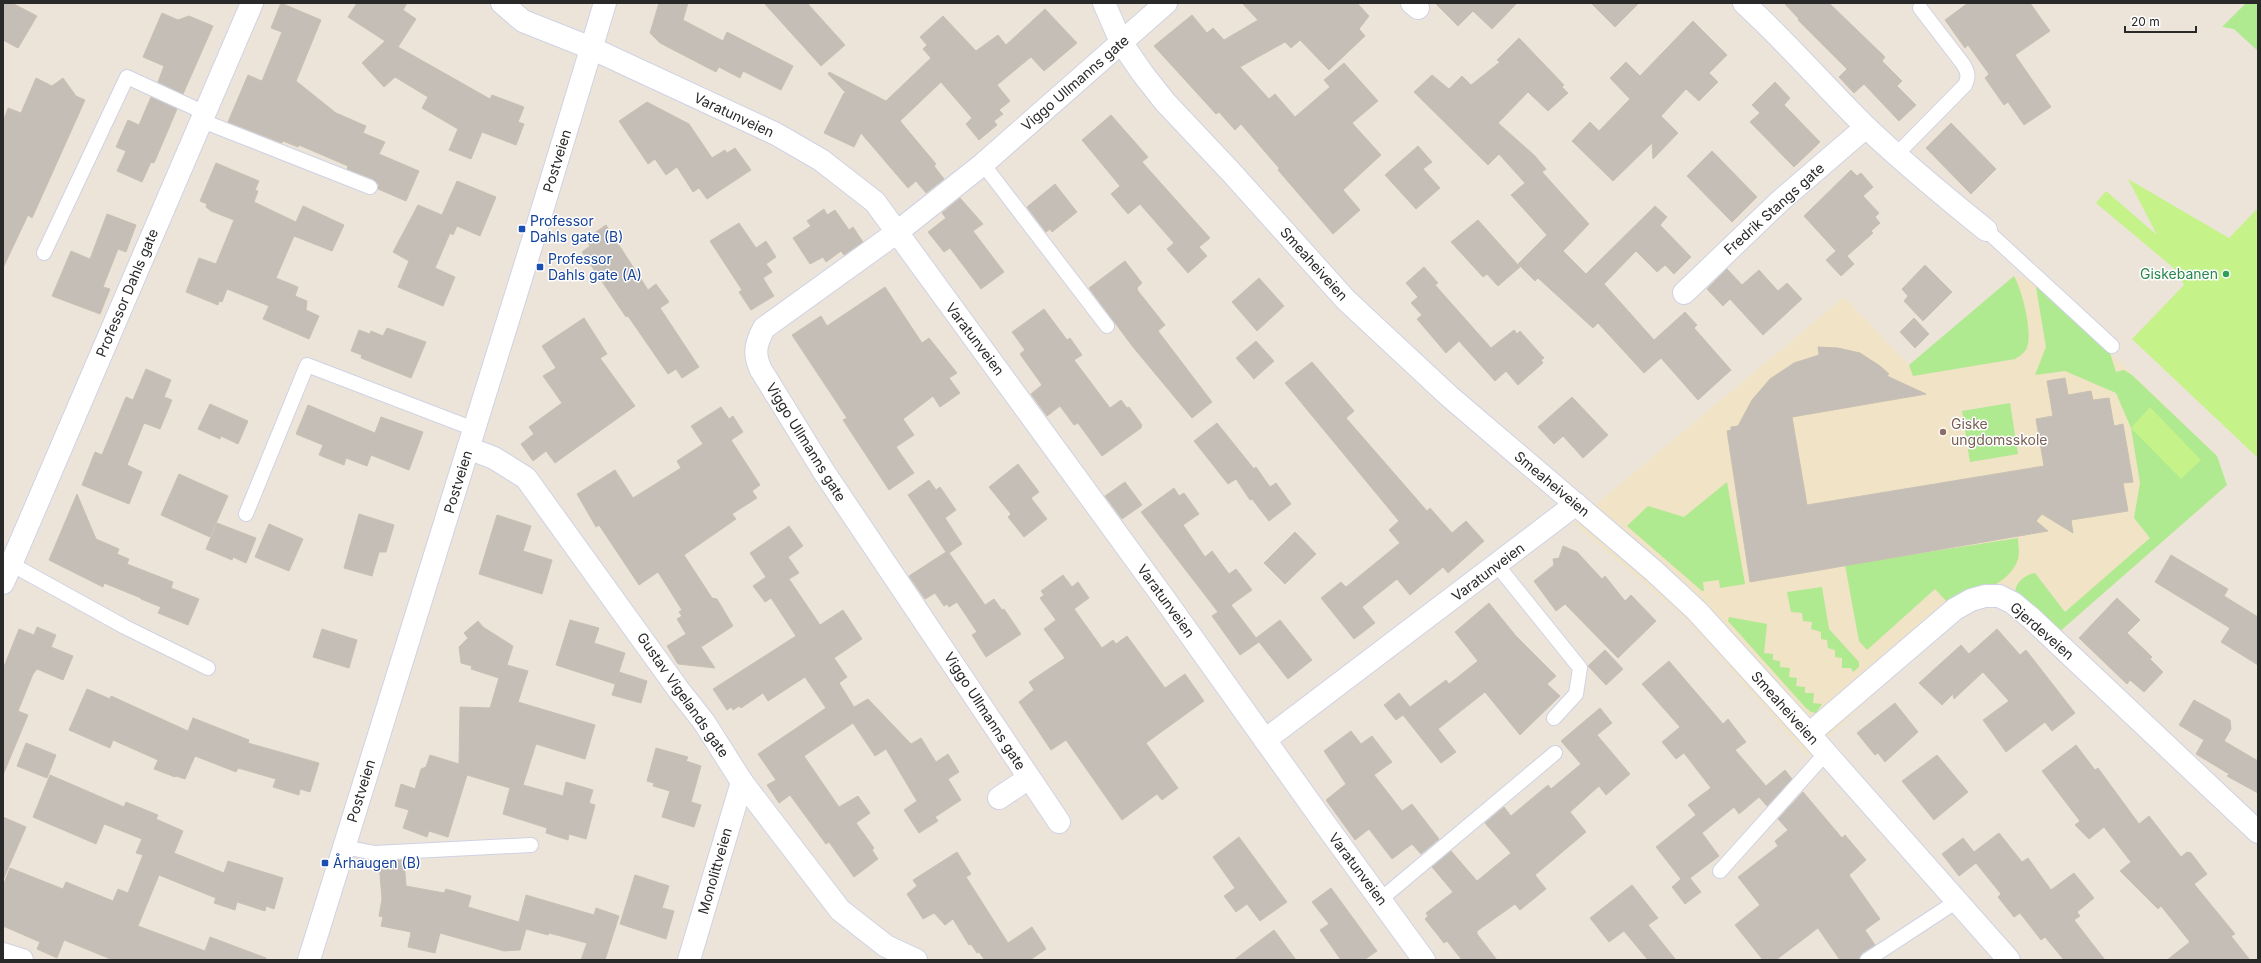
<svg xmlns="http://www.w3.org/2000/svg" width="2261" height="963" font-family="Inter,sans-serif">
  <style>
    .education { fill: #f1e3c6 }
    .green { fill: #afe990 }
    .pitch { fill: #c6f28a }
    .building { fill: #c4beb6; stroke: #c8c0b3 }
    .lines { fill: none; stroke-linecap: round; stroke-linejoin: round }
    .lane-casing { stroke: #ced2e4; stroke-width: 16 }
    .street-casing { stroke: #ced2e4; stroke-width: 24 }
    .secondary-casing { stroke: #ced2e4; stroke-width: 24 }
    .lane { stroke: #fff; stroke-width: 14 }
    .street { stroke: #fff; stroke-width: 22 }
    .secondary { stroke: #fff; stroke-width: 22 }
    .transit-dot { fill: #1a4fb4; stroke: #fff; stroke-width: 1.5 }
    .leisure-dot { fill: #2e9e5b; stroke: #fff; stroke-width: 1.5 }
    .education-dot { fill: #8d6e63; stroke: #fff; stroke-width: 1.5 }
    .labels { text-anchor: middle; stroke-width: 3; stroke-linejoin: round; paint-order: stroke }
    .street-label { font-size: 14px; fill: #292929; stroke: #fff }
    .transit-label { font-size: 14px; fill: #164399; stroke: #fff; text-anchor: start }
    .leisure-label { font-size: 14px; fill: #27864d; stroke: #fff; text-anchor: end }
    .education-label { font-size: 14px; fill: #785e54; stroke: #fff; text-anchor: start }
  </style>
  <rect width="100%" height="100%" fill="#ede4d9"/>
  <!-- education -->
  <path class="education" d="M2014,276L2035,281L2217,456L2227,485L2058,633L2045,647L2006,611L1990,604L1962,615L1940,633L1808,756L1684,617L1574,523L1844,297L1909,365Z"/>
  <!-- green -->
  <g class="green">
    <path d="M2246,3H2258V51L2234,29L2222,27Z"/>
    <path d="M2014,276C2022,290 2035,338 2025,351C2023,354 2018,357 2015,359L1913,376L1909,365Z"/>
    <path d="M2035,281L2110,353L2116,372L2124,370L2132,375L2217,456L2227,485L2058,633L2016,594C2013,584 2025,574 2035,573L2065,612L2150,538L2134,518L2140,483L2131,428L2116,393L2065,371L2035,375L2046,347Z"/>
    <path d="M2010,403L2018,454L1970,462L1962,411Z"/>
    <path d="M1727,482L1745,584L1720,588L1719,580L1703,582L1704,591H1702L1627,526L1648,506L1684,517Z"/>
    <path d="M2018,538C2018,544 2020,553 2018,559C2011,584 1971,596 1950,605L1935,589L1867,650L1859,641L1845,565Z"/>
    <path d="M1822,587L1829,629L1859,662V667L1853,672L1851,668H1842V658L1835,657V650L1828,648L1827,640L1821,639V632L1811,629L1812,622L1803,621L1802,613L1791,612L1787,592Z"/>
    <path d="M1729,617L1767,624L1764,653L1773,654V660L1780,661V667L1790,668L1789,677L1797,678L1796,686L1805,687V693H1814L1813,703L1822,704L1816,713L1811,712L1805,707L1728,621Z"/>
  </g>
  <!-- pitch -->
  <g class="pitch">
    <path d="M2128,179L2229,238L2258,208V458L2132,339L2184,285L2176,270L2096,203L2106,191L2157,235Z"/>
    <path d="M2150,407L2201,460L2181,479L2131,428Z"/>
  </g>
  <!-- building -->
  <g class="building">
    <path d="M3,3H12L37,16L18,48L3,40Z"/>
    <path d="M281,3L321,20L296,81L336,113L366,126L363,133L385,142L379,154L419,171L406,201L378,189L379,185L373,179L347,169L348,166L299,145L298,147L283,141L282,143L228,122L248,75L262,81L282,32L271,28Z"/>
    <path d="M357,3H407L403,10L416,19L398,47L490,99L492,95L524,107L518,122L524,124L516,145L482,132L471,159L449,150L458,129L422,108L428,97L395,77L384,87L362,63L385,41L348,17Z"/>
    <path d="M659,3H688L683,20L723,41L727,32L793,66L781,90L743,71L740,78L719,67L716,72L660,43L650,33Z"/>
    <path d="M764,3H807L845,45L821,66Z"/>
    <path d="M1242,3H1357L1369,16L1359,29L1365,36L1329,70L1300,40L1291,48L1285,42L1240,67L1269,99L1275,94L1295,117L1330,87L1324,80L1344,63L1378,101L1352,123L1381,155L1343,190L1360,210L1333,234L1278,170L1279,168L1241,124L1235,130L1219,112L1216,114L1154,46L1192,15L1207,33L1213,28L1224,40L1258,20Z"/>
    <path d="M1435,3H1517L1492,29L1473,11L1458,26Z"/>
    <path d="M1591,3H1639L1615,27Z"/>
    <path d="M1784,3H1829L1885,57L1882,61L1902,81L1897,86L1916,105L1899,121L1864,84L1854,93L1839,77L1847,69L1798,20L1799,19Z"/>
    <path d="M1968,3H2030L2050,31L2015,55L2051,107L2024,125L2008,102L2004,105L1985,78L1989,74L1968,45L1965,48L1945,20Z"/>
    <path d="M1045,9L1077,43L1044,71L1031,57L997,85L1010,101L999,110L1003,114L994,121L997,125L979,140L966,124L972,118L941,82L900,121L936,164L934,166L944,179L926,193L916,181L908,188L861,133L854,147L824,133L844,93L847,94L828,74L829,72L886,101L931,58L923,49L927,45L920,37L943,16L976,51L998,35L1006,45Z"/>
    <path d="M162,13L178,20L189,16L213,26L183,94L158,82L164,66L143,57Z"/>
    <path d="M1693,21L1727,55L1709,73L1718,82L1699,101L1686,89L1661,116L1678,133L1653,159L1652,143L1613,181L1572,141L1590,122L1599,131L1630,99L1610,78L1626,62L1640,76Z"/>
    <path d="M1519,38L1564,85L1562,87L1568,93L1548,111L1528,92L1498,123L1534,155L1546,169L1542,172L1589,224L1563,251L1586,274L1655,206L1667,217L1660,225L1691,257L1674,274L1665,265L1657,272L1636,251L1604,284L1654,340L1685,312L1697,325L1694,328L1731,370L1698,400L1661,358L1644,373L1598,323L1593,328L1538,278L1535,281L1518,264L1547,235L1511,195L1525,183L1499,154L1488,165L1414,92L1432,75L1449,89L1462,76L1471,85L1500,62L1497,60Z"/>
    <path d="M36,78L52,86L63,78L76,96L85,100L32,218L28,215L3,268V122L8,108L21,113Z"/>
    <path d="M1775,82L1790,98L1784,105L1820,142L1794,167L1750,122L1760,113L1752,105Z"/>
    <path d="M151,97L177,109L154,163L151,162L142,182L117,171L126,151L116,147L128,120L139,125Z"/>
    <path d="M647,102L689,124L712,158L725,150L727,153L735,148L751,170L707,199L699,188L693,192L677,167L666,175L655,159L648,164L619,121Z"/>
    <path d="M1111,115L1148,157L1142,162L1210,238L1199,247L1207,256L1188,273L1167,249L1174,243L1140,204L1128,214L1111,194L1120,186L1082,140Z"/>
    <path d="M1951,123L1996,169L1971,194L1926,148Z"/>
    <path d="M1418,146L1432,162L1423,169L1440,188L1416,209L1385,175Z"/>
    <path d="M1712,151L1757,197L1732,222L1687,176Z"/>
    <path d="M216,163L259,181L255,190L258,191L254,202L296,222L303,206L344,225L332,251L294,236L276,278L298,287L295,296L307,301L306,310L319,316L309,339L263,319L269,306L227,289L222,302L219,301L218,305L186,292L199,258L216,264L234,220L211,211L206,207L207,204L200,201Z"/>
    <path d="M1851,170L1857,176L1861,173L1873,187L1863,196L1879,213L1875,217L1880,223L1871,231L1873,233L1847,256L1854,264L1841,276L1826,260L1836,251L1804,216Z"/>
    <path d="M457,181L496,197L480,236L457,226L453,235L450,233L435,268L455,277L443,306L398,287L409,261L393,252L418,205L442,215Z"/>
    <path d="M1055,184L1077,212L1052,232L1050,229L1046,232L1027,207Z"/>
    <path d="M960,198L983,224L973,231L1004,272L981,289L950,248L944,252L928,232L946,218L942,213Z"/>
    <path d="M824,209L827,215L835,210L849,230L853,227L863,242L844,255L841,251L826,262L823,257L810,264L793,238L811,226L807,221Z"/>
    <path d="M107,214L136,225L126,252L118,249L103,287L110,289L100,314L52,296L71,251L90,259Z"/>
    <path d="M1478,220L1520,267L1498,286L1487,274L1483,277L1451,242Z"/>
    <path d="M739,223L756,248L766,241L776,257L766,264L772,272L763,278L774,296L751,310L739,292L742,290L710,241Z"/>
    <path d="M606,225L648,290L656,284L669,302L660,308L699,367L682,378L676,369L668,374L628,316L626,317L582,252L590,246L586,239Z"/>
    <path d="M1125,261L1142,283L1137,288L1138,291L1165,325L1158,331L1212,402L1192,418L1133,347L1089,288Z"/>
    <path d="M1925,265L1952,292L1923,321L1904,301L1908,296L1902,289Z"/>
    <path d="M1424,267L1438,283L1435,285L1491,348L1514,330L1517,334L1520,331L1544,358L1541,360L1543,363L1518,385L1506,371L1495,381L1459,341L1446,353L1417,319L1422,315L1411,303L1418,297L1406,283Z"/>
    <path d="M1727,269L1742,285L1759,270L1778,291L1787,283L1802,299L1763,335L1730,299L1723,306L1707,289Z"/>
    <path d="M1259,278L1284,306L1257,331L1232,302Z"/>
    <path d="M885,287L922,343L929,338L957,373L949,378L960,393L940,407L933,396L903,419L914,435L896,447L914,473L889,490L843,420L847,418L792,335L821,316L827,326Z"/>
    <path d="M1044,309L1067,340L1070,338L1082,355L1074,360L1110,408L1121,400L1127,408L1129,407L1142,425L1141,428L1102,456L1078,423L1074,425L1060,406L1047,416L1031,394L1042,385L1020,354L1025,350L1012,332Z"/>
    <path d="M584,318L607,354L600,358L635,406L555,463L546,451L533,461L521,444L534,434L529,427L562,403L543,376L556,368L542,346Z"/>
    <path d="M1914,318L1929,334L1915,348L1900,332Z"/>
    <path d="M387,328L426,342L411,378L361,358L362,355L351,351L359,330L370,334L371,331L383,336Z"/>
    <path d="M1256,341L1274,361L1254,379L1236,358Z"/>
    <path d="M1818,347L1838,348L1860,353L1880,366L1889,374L1887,376L1926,394L1792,417L1807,505L2044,466L2036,419L2053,416L2047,381L2065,378L2068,395L2091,391L2093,400L2109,398L2114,426L2123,424L2133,482L2123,483L2128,511L2071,520L2073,533L2042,514L2036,521L2048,531L1750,582L1727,431L1731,430V427L1738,426L1752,400L1770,379L1794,363L1819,355Z"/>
    <path d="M1312,362L1354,411L1346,418L1427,511L1430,508L1452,533L1466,521L1484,541L1448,573L1443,567L1410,595L1397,579L1362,607L1375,623L1354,639L1321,598L1341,582L1346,587L1400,543L1389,530L1399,521L1285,383Z"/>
    <path d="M146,369L171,380L164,397L172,400L160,429L144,423L127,465L142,472L129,504L82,485L95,452L102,455L126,397L133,400Z"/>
    <path d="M1572,397L1608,435L1583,458L1563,436L1554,444L1538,427Z"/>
    <path d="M210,404L248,421L238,444L221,436L220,439L198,429Z"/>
    <path d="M308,405L375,433L381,417L423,432L409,470L371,455L367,466L346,458L344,465L319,455L323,445L296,434Z"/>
    <path d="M721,407L729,419L733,416L743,432L731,440L760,485L752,491L757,498L732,514L736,519L684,555L712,598L717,599L733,626L701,647L715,668L678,664L667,646L686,634L677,619L682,616L679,612L682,610L658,572L639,585L599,525L596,527L577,494L615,470L633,498L681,468L677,461L703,444L691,426Z"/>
    <path d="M1217,423L1254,469L1256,467L1270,487L1276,483L1291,504L1269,521L1252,499L1250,500L1236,479L1228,484L1194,441Z"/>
    <path d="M1018,464L1039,492L1031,498L1047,519L1024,537L1008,517L1011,514L989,487Z"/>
    <path d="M179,474L228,496L210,537L161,515Z"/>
    <path d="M929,480L936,490L940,487L956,510L945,518L962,544L949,553L985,605L994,599L1002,610L1004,609L1021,634L986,657L972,635L977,632L957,602L949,607L947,604L944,606L935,593L925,599L909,576L946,552L908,495Z"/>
    <path d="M1125,482L1142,505L1122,519L1105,496Z"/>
    <path d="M1174,488L1179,496L1184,493L1199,514L1183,525L1205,557L1212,551L1229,574L1236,569L1252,590L1231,605L1256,638L1280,620L1312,660L1288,679L1259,642L1240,655L1212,616L1218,612L1141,512Z"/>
    <path d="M77,494L96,539L119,549L117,554L129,559L127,564L173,582L171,588L199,599L188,625L158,613L161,607L141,599V598L104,583L103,587L49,560Z"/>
    <path d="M359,514L394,525L386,552H379L372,576L344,568Z"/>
    <path d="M497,515L531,526L523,551L552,560L542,594L479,574Z"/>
    <path d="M217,523L256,538L246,563L233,557L232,560L206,549Z"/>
    <path d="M269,524L303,539L289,571L255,557Z"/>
    <path d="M789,526L803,546L788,557L799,573L789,579L820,625L843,610L862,639L834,658L847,677L839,683L854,707L868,699L911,744L921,738L936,762L948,754L959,772L948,779L961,800L935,817L938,821L919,833L904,810L917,801L886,749L875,756L853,723L804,756L839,807L858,796L870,813L856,823L874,848L872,850L878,859L854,877L829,842L826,844L790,795L779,803L767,785L776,780L758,754L826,708L805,677L768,701L763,693L741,708L739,706L733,710L731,707L727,710L713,689L796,636L771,598L765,602L753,586L766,577L750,553Z"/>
    <path d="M1295,532L1316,554L1285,584L1264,563Z"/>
    <path d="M1563,546L1577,552L1602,579L1605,576L1625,601L1631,595L1656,621L1618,658L1565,604L1556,611L1534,581L1554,565L1553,559L1559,558Z"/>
    <path d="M2171,555L2228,589L2224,596L2258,617V665L2221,642L2230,628L2155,582Z"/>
    <path d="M1063,575L1072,587L1078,582L1089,598L1074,609L1102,648L1113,640L1116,644L1127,636L1165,688L1185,674L1204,701L1146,743L1178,788L1162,800L1157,794L1122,820L1066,740L1051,750L1019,702L1034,690L1029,682L1065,658L1044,629L1056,620L1040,598L1044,595L1041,591Z"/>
    <path d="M2117,598L2140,620L2127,633L2152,657L2150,659L2163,672L2144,692L2130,680L2127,684L2079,638Z"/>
    <path d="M1489,603L1516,636L1556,676L1547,684L1560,696L1520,735L1485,692L1438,729L1456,752L1441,763L1403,715L1396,720L1384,705L1399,693L1410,707L1446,680L1449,684L1478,661L1455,632Z"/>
    <path d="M570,620L599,628L594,643L625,653L615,684L556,665Z"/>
    <path d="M478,621L483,627L513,646L507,665L528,671L518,702L595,725L585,759L536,744L523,785L563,796L566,782L593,790L589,803L595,805L586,839L569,834L568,840L546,833L547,828L503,814L510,788L467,775L448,837L429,831L427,837L403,828L409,810L395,806L401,784L415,789L421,769L426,767L430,755L459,764L460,707L490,708L499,678L471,669L472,666L461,663L459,647L468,638L464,633Z"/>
    <path d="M37,627L56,635L51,647L73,656L63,680L37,669L33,674L18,711L28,715L3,775V669L19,629L34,635Z"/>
    <path d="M322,629L357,640L349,668L313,657Z"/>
    <path d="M1997,629L2020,655L2026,650L2075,713L2052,731L2045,722L2006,752L1983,720L2009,701L1983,672L1954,699L1953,694L1942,705L1919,683L1961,645L1969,654Z"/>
    <path d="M1605,650L1623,669L1606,685L1588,666Z"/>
    <path d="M1669,661L1723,724L1728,719L1746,742L1735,750L1766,786L1785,770L1792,779L1767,806L1759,797L1739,814L1734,807L1702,833L1719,856L1690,878L1701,892L1685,904L1672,887L1681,879L1656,847L1696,815L1688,805L1711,788L1684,753L1676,759L1662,742L1680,727L1642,684Z"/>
    <path d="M619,672L647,681L641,703L612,695Z"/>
    <path d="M87,689L110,699L111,696L188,731L193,718L249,740L248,743L319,763L310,792L300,789L299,795L273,787L276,779L238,768L236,772L195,756L185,779L176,776L175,777L154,769L158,760L113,740L110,748L69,730Z"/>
    <path d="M2194,700L2230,720L2231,729L2224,741L2258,761V793L2227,776L2229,774L2196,754L2204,740L2179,725Z"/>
    <path d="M1895,703L1918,732L1885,762L1878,753L1875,755L1857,733Z"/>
    <path d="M1600,708L1612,723L1597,735L1630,774L1606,795L1599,786L1570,812L1586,832L1535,875L1546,889L1520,910L1515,904L1477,931V934L1497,960H1462L1447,941L1444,943L1425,919L1428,916L1426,913L1453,892L1432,867L1451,851L1477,881L1511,853L1485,823L1504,807L1511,816L1548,785L1551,789L1581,764L1561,741Z"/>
    <path d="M1351,731L1361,744L1372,736L1392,762L1374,775L1402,811L1412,804L1439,839L1421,854L1412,844L1392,859L1369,829L1355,840L1326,800L1346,784L1324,751Z"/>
    <path d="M26,743L56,755L47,778L17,766Z"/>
    <path d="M2076,745L2095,770L2098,768L2139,824L2149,816L2181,857L2187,852L2191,853L2207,874L2194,884L2235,934L2231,936L2250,960H2167L2190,942L2161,906L2158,909L2120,871L2131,862L2104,827L2089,839L2075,825L2080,821L2042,771Z"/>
    <path d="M656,748L688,757L686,761L701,766L691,802L701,805L694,827L662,817L670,791L653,786L654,783L647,781Z"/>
    <path d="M1937,755L1968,792L1934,820L1902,781Z"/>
    <path d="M50,775L124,807L126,802L158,815L156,819L183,831L174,853L224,873L228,861L283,878L274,909L266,906L265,911L237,902L235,910L214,903L216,898L159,875L138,926L205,951L210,937L266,958V960H113L64,940L57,958L37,949L40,942L3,926V886L10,868L63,889L66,882L113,901L118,889L128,893L143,855L136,853L142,839L104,824L96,844L33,817Z"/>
    <path d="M1803,792L1842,838L1845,835L1866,860L1849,875L1880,919L1865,930L1875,945L1862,953L1859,960H1840L1818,928L1776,960H1763L1735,925L1760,905L1738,877L1778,846L1775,841L1788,830L1778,819Z"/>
    <path d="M3,817L26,827L3,880Z"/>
    <path d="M1999,833L2022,862L2028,858L2051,890L2074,873L2094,898L2077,912L2080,916L2074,920L2105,960H2064L2045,937L2041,940L2020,913L2014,917L1998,897L2001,894L1976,863L1959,876L1942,854L1963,838L1974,852Z"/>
    <path d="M1239,837L1287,902L1260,921L1247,904L1236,912L1224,896L1235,888L1213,857Z"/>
    <path d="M957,852L971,874L966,877L1008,943L1032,927L1046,949L1030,960H982L984,959L979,952L977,953L971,944L969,945L953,919L945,925L934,913L923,919L907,894L917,886L913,880Z"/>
    <path d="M404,860L406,886L444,893L446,889L471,896L468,907L519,922L526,895L594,915L596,908L619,916L605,960H581L587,943L549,933L548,935L526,929L520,950L504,951L440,933L435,953L408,947L411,932L381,926L383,917L379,916L382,899L379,862Z"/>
    <path d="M635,875L669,886L662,908L674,911L666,939L620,924Z"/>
    <path d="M1632,885L1658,918L1648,925L1676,960H1648L1624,931L1609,942L1590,918Z"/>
    <path d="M1331,888L1377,951L1364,960H1341L1320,930L1329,924L1312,902Z"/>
    <path d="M1274,930L1296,960H1234Z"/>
  </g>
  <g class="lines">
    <defs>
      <g id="lane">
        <path d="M200,120L370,187"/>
        <path d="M1897,154L1965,85C1969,77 1968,72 1963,64L1920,8"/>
        <path d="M983,164L1107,326"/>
        <path d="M1986,230L2112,346"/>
        <path d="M44,253L127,77L203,112"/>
        <path d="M246,514L307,365L474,429"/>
        <path d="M11,564L125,627L208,668"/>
        <path d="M1497,565L1580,668L1576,694L1554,718"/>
        <path d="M344,847L375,853L531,845"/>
        <path d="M1720,871L1826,753"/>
        <path d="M1381,899L1555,753"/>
        <path d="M1867,960L1957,901"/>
      </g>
      <g id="street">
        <path d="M502,3L523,21L591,48L776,134L821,160L875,202L1166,601L1325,824L1424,960"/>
        <path d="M1104,3L1121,42L1143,74L1165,102L1231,172L1346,300L1449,396L1654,571L1697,611L1809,734L2009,960"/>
        <path d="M1412,3L1418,8"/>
        <path d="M1744,3C1787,42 1824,86 1866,127C1904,163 1945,197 1986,230"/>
        <path d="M1684,293L1779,202L1866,127"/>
        <path d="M468,448L494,458L526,478L678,689L704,722L742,782L840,910L886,946L916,960"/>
        <path d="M3,583L252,3"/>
        <path d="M1809,734L1955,609L1971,600L1985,596H1999L2013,603L2031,618L2258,832"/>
        <path d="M1265,740L1576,504"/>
        <path d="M999,798L1029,778"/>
        <path d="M1059,822L824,472L761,370C753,354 756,343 764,328L896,233L983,164L1166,3"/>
        <path d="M3,954L22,960"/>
        <path d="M689,960L742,782"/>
      </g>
      <path id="secondary" d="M309,960L537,227L605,3"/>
    </defs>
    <!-- lane casing -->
    <use href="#lane" class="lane-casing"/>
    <!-- street casing -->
    <use href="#street" class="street-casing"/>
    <!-- secondary casing -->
    <use href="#secondary" class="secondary-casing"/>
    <!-- lane -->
    <use href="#lane" class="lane"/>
    <!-- street -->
    <use href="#street" class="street"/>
    <!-- secondary -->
    <use href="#secondary" class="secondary"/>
  </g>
  <!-- markers -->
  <g class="transit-dot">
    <rect x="518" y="225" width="8" height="8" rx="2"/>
    <rect x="536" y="263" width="8" height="8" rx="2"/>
    <rect x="321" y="859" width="8" height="8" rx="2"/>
  </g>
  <circle class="leisure-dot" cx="2226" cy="274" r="4"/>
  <circle class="education-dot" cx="1943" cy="432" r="4"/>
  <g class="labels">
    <!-- street labels -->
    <g class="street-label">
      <text transform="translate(1075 83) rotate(-41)" y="5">Viggo Ullmanns gate</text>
      <text transform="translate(734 115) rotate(25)" y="5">Varatunveien</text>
      <text transform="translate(557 161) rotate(-73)" y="5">Postveien</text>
      <text transform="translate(1774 209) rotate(-42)" y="5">Fredrik Stangs gate</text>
      <text transform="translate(1314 264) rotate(48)" y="5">Smeaheiveien</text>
      <text transform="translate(127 293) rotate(-67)" y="5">Professor Dahls gate</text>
      <text transform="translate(975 339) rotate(53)" y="5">Varatunveien</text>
      <text transform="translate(806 442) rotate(58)" y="5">Viggo Ullmanns gate</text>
      <text transform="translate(458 482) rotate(-73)" y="5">Postveien</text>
      <text transform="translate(1552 484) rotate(40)" y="5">Smeaheiveien</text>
      <text transform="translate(1488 572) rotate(-37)" y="5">Varatunveien</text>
      <text transform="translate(1166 601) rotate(54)" y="5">Varatunveien</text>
      <text transform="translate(2042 631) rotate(41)" y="5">Gjerdeveien</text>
      <text transform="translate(683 695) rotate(55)" y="5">Gustav Vigelands gate</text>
      <text transform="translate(1785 708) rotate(48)" y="5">Smeaheiveien</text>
      <text transform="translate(985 711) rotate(57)" y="5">Viggo Ullmanns gate</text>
      <text transform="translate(361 791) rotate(-73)" y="5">Postveien</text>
      <text transform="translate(1358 869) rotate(53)" y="5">Varatunveien</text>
      <text transform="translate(715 871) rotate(-74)" y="5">Monolittveien</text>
    </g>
    <!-- transit labels -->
    <g class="transit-label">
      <text x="530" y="226">Professor<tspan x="530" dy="16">Dahls gate (B)</tspan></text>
      <text x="548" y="264">Professor<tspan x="548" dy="16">Dahls gate (A)</tspan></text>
      <text x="333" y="868">Århaugen (B)</text>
    </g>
    <!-- leisure labels -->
    <g class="leisure-label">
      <text x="2218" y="279">Giskebanen</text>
    </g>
    <!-- education labels -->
    <g class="education-label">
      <text x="1951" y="429">Giske<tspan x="1951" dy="16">ungdomsskole</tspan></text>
    </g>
  </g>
  <!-- border -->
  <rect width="2261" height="963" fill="none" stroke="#292929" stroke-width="8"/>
  <!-- scale -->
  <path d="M2125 26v6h71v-6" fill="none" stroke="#292929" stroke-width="2"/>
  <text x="2131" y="26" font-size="12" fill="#292929" stroke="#ffffff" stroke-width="3" paint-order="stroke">20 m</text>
</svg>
